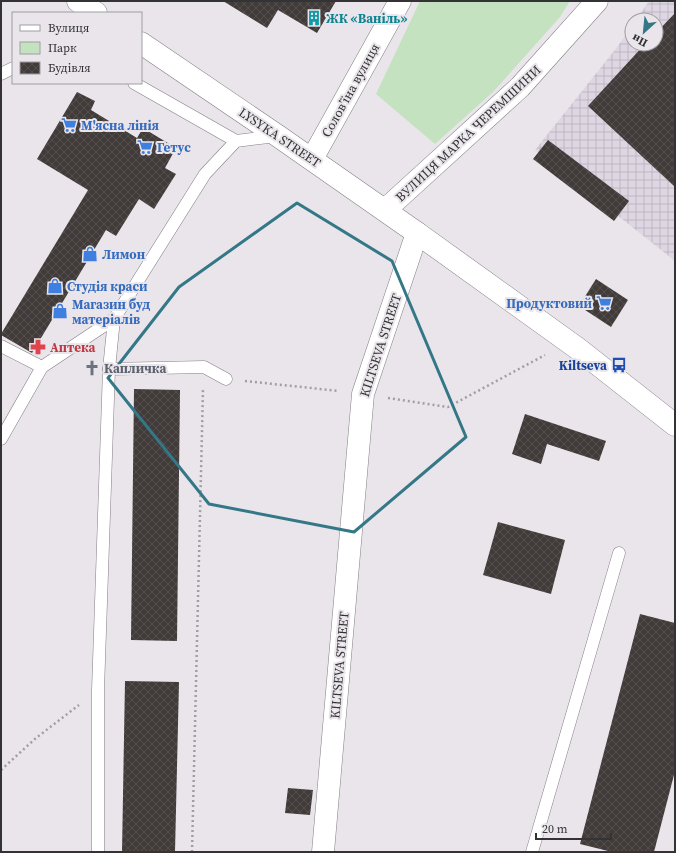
<svg xmlns="http://www.w3.org/2000/svg" width="676" height="853" font-family="'Source Serif 4',serif">
  <style>
    .industrial { fill: url(#industrial-grid) }
    .green { fill: #c4e2bf }
    .building { fill: url(#building-cross-hatch) }
    .lines { fill: none; stroke-linecap: round; stroke-linejoin: round }
    .service-casing { stroke: #837f84; stroke-width: 13 }
    .minor-casing { stroke: #837f84; stroke-width: 23 }
    .path { stroke: #a19ea3; stroke-width: 2.5; stroke-dasharray: 2 3; stroke-linecap: butt }
    .service { stroke: #fff; stroke-width: 12 }
    .minor { stroke: #fff; stroke-width: 22 }
    .marked { fill: none; stroke: #347787; stroke-width: 3; stroke-linejoin: round }
    .labels { text-anchor: middle; stroke-width: 4; stroke-linejoin: round; paint-order: stroke }
    .culture-label { font-size: 13px; font-weight: bold; fill: #0d838f; stroke: #e9e5eb; text-anchor: start }
    .street-label { font-size: 13px; fill: #333234; stroke: #e9e5eb }
    .shop-label { font-size: 13px; font-weight: bold; fill: #366cbe; stroke: #e9e5eb; text-anchor: start }
    .health-label { font-size: 13px; font-weight: bold; fill: #be3a42; stroke: #e9e5eb; text-anchor: start }
    .transit-label { font-size: 13px; font-weight: bold; fill: #164399; stroke: #e9e5eb; text-anchor: end }
    .worship-label { font-size: 13px; font-weight: bold; fill: #5b616d; stroke: #e9e5eb; text-anchor: start }
  </style>
  <defs>
    <pattern id="industrial-grid" width="8" height="8" patternUnits="userSpaceOnUse"><rect width="8" height="8" fill="#ded6e2"/><path d="M0 4h8M4 0v8" fill="none" stroke="#bfb8c2"/></pattern>
    <pattern id="building-cross-hatch" width="8" height="8" patternUnits="userSpaceOnUse"><rect width="8" height="8" fill="#413b3a"/><path d="M0 0l8 8M0 8l8-8" fill="none" stroke="#544f4e"/></pattern>
  </defs>
  <rect width="100%" height="100%" fill="#e9e5eb"/>
  <!-- industrial -->
  <path class="industrial" d="M649,1H675V261L535,150L618,46L632,26V44H656V20H636Z"/>
  <!-- green -->
  <path class="green" d="M420,1H570L560,17L494,91L435,144L376,94Z"/>
  <!-- building -->
  <g class="building">
    <path d="M223,1H336L317,33L278,10L267,28Z"/>
    <path d="M675,13V187L588,106L645,44H656V33Z"/>
    <path d="M77,92L95,101L91,110L137,138L143,128L176,148L165,168L176,174L154,209L139,199L116,236L106,230L32,353L1,335V334L88,190L37,159Z"/>
    <path d="M548,140L629,201L614,221L533,159Z"/>
    <path d="M596,279L628,300L611,327L579,306Z"/>
    <path d="M134,389L180,390L177,641L131,640Z"/>
    <path d="M525,414L606,441L599,461L547,444L541,464L512,454Z"/>
    <path d="M498,522L565,540L551,594L483,575Z"/>
    <path d="M640,614L675,623V771L654,852H612L580,844Z"/>
    <path d="M125,681L179,682L175,852H122Z"/>
    <path d="M288,788L313,790L310,815L285,813Z"/>
  </g>
  <g class="lines">
    <defs>
      <g id="service">
        <path d="M1,74L13,68"/>
        <path d="M134,83L236,141"/>
        <path d="M1,346L42,367"/>
        <path d="M109,369L204,367L226,379"/>
        <path d="M1,439L42,367L114,319L205,174L236,141L277,136"/>
        <path d="M98,852V690L109,369L114,319"/>
        <path d="M532,852L619,553"/>
      </g>
      <g id="minor">
        <path d="M78,1L96,13"/>
        <path d="M141,43L278,136L417,233"/>
        <path d="M312,159L400,1"/>
        <path d="M385,210L520,87L597,1"/>
        <path d="M323,852L363,394L417,233L577,348L675,425"/>
      </g>
    </defs>
    <!-- service casing -->
    <use href="#service" class="service-casing"/>
    <!-- minor casing -->
    <use href="#minor" class="minor-casing"/>
    <!-- path -->
    <g class="path">
      <path d="M245,381L339,391"/>
      <path d="M388,398L448,407L545,355"/>
      <path d="M1,770L36,738L79,705"/>
      <path d="M192,852L203,389"/>
    </g>
    <!-- service -->
    <use href="#service" class="service"/>
    <!-- minor -->
    <use href="#minor" class="minor"/>
  </g>
  <!-- marked area -->
  <path class="marked" d="M297,203L392,261L466,437L354,532L209,504L108,378L179,287Z"/>
  <!-- icons -->
  <defs>
    <symbol id="building-bare" viewBox="-9 -9 18 18"><path d="M-4-6H4V6H1V3H-1V6H-4ZM-2.5-4.3h1.7v1.8h-1.7ZM.8-4.3h1.7v1.8H.8ZM-2.5-1h1.7V.8h-1.7ZM.8-1h1.7V.8H.8Z" fill="#0f9aa8" stroke="#e9e5eb" stroke-width="2.5" paint-order="stroke"/></symbol>
    <symbol id="supermarket-bare" viewBox="-9 -9 18 18"><path d="M-6-5.5h2.5l.6 2H6L4.5 2H-2.5L-4.4-4H-6ZM-1.5 3.2a1.3 1.3 0 1 0 .1 0ZM3 3.2a1.3 1.3 0 1 0 .1 0Z" fill="#3f7fe0" stroke="#e9e5eb" stroke-width="2.5" paint-order="stroke"/></symbol>
    <symbol id="shop-bare" viewBox="-9 -9 18 18"><path d="M-5-2.5h2.3a2.7 3.5 0 0 1 5.4 0H5L5.5 6h-11ZM-1.5-2.5h3a1.5 2.3 0 0 0-3 0Z" fill="#3f7fe0" stroke="#e9e5eb" stroke-width="2.5" paint-order="stroke"/></symbol>
    <symbol id="pharmacy-bare" viewBox="-9 -9 18 18"><path d="M-2-6h4v4h4v4h-4v4h-4v-4h-4v-4h4Z" fill="#e0444e" stroke="#e9e5eb" stroke-width="2.5" paint-order="stroke"/></symbol>
    <symbol id="bus-bare" viewBox="-9 -9 18 18"><path d="M-5-6H5V4H4V6H2V4H-2V6H-4V4H-5ZM-3.5-4V0h7V-4ZM-3.5 1.2v1.5H-2V1.2ZM2 1.2v1.5H3.5V1.2Z" fill="#1a4fb4" stroke="#e9e5eb" stroke-width="2.5" paint-order="stroke"/></symbol>
    <symbol id="church-bare" viewBox="-9 -9 18 18"><path d="M-1.2-6h2.4v3.5h3.3v2.4h-3.3V6h-2.4V-.1h-3.3v-2.4h3.3Z" fill="#6b7280" stroke="#e9e5eb" stroke-width="2.5" paint-order="stroke"/></symbol>
  </defs>
  <g fill-rule="evenodd">
    <use href="#building-bare" x="303" y="7" width="22" height="22"/>
    <use href="#supermarket-bare" x="58" y="114" width="22" height="22"/>
    <use href="#supermarket-bare" x="134" y="136" width="22" height="22"/>
    <use href="#shop-bare" x="79" y="243" width="22" height="22"/>
    <use href="#shop-bare" x="44" y="275" width="22" height="22"/>
    <use href="#supermarket-bare" x="593" y="292" width="22" height="22"/>
    <use href="#shop-bare" x="49" y="300" width="22" height="22"/>
    <use href="#pharmacy-bare" x="27" y="336" width="22" height="22"/>
    <use href="#bus-bare" x="608" y="354" width="22" height="22"/>
    <use href="#church-bare" x="81" y="357" width="22" height="22"/>
  </g>
  <g class="labels">
    <!-- culture labels -->
    <g class="culture-label">
      <text x="326" y="23">ЖК «Ваніль»</text>
    </g>
    <!-- street labels -->
    <g class="street-label">
      <text transform="translate(350 90) rotate(-61)" y="5">Соловʼїна вулиця</text>
      <text transform="translate(468 133) rotate(-43)" y="5">ВУЛИЦЯ МАРКА ЧЕРЕМШИНИ</text>
      <text transform="translate(280 137) rotate(34)" y="5">LYSYKA STREET</text>
      <text transform="translate(380 345) rotate(-72)" y="5">KILTSEVA STREET</text>
      <text transform="translate(339 665) rotate(-85)" y="5">KILTSEVA STREET</text>
    </g>
    <!-- shop labels -->
    <g class="shop-label">
      <text x="81" y="130">М'ясна лінія</text>
      <text x="157" y="152">Гетус</text>
      <text x="102" y="259">Лимон</text>
      <text x="67" y="291">Студія краси</text>
      <text x="592" y="308" text-anchor="end">Продуктовий</text>
      <text x="72" y="309">Магазин буд<tspan x="72" dy="15">матеріалів</tspan></text>
    </g>
    <!-- health labels -->
    <g class="health-label">
      <text x="50" y="352">Аптека</text>
    </g>
    <!-- transit labels -->
    <g class="transit-label">
      <text x="607" y="370">Kiltseva</text>
    </g>
    <!-- worship labels -->
    <g class="worship-label">
      <text x="104" y="373">Капличка</text>
    </g>
  </g>
  <!-- border -->
  <rect width="676" height="853" fill="none" stroke="#333234" stroke-width="4"/>
  <!-- legend -->
  <rect x="12" y="12" width="130" height="72" fill="#e9e5eb" stroke="#a09da2"/>
  <rect x="20" y="25" width="20" height="6" fill="#ffffff" stroke="#a09da2"/>
  <text x="48" y="32" font-size="12" fill="#333234">Вулиця</text>
  <rect x="20" y="42" width="20" height="12" fill="#c4e2bf" stroke="#a09da2"/>
  <text x="48" y="52" font-size="12" fill="#333234">Парк</text>
  <rect x="20" y="62" width="20" height="12" fill="url(#building-cross-hatch)" stroke="#a09da2"/>
  <text x="48" y="72" font-size="12" fill="#333234">Будівля</text>
  <!-- north arrow -->
  <g transform="translate(644 32) rotate(207)"><circle r="19" fill="#e9e5eb" stroke="#a09da2"/>
  <path d="M0-3L7 15L0 10L-7 15Z" fill="#347787"/>
  <text y="-6" font-size="11" font-weight="bold" text-anchor="middle" fill="#333234">Пн</text>
  </g>
  <!-- scale -->
  <path d="M536 833v6h75v-6" fill="none" stroke="#333234" stroke-width="2"/>
  <text x="542" y="833" font-size="12" fill="#333234" stroke="#e9e5eb" stroke-width="3" paint-order="stroke">20 m</text>
</svg>
